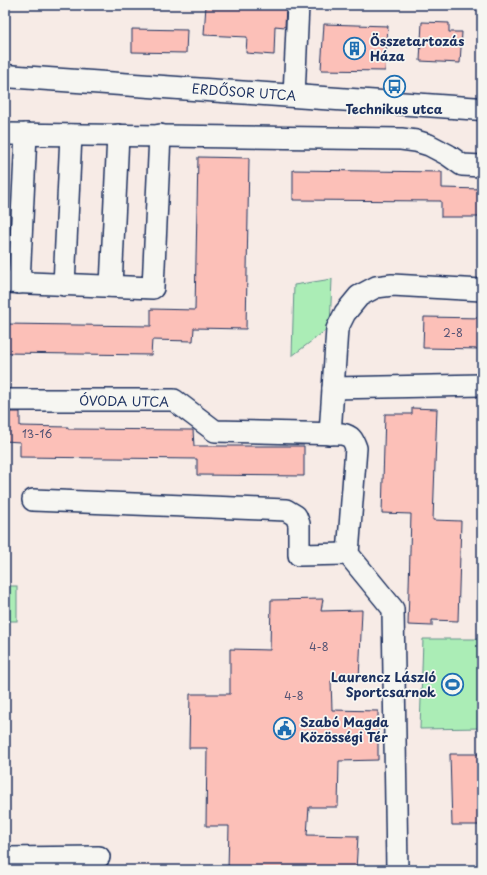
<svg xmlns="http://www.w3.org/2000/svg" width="487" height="875" font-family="'Playpen Sans',sans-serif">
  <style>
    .green { fill: #abedb6; stroke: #638e8a }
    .building { fill: #fcc0b8; stroke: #1b2f5e }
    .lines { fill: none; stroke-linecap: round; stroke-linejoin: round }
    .minor-casing { stroke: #1b2f5e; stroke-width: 24 }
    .tertiary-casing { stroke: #1b2f5e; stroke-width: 25 }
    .minor { stroke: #f6f6f2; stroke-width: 21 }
    .tertiary { stroke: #f6f6f2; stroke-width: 22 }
    .labels { text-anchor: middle; stroke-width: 3.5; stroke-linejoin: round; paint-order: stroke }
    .number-label { font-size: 11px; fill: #535374 }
    .poi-label { font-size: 13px; font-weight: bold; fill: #1b2f5e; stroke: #f6f6f2; text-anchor: start }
    .street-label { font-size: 13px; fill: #1b2f5e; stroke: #f6f6f2 }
  </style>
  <rect width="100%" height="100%" fill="#f7ebe6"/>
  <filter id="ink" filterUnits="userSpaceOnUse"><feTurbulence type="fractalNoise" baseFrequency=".025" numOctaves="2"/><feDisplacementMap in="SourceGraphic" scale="8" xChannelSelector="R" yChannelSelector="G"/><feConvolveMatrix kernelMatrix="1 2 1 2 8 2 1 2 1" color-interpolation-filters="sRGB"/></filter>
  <g filter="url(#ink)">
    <!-- green -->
    <g class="green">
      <path d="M332,279L330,327L292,356L294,285Z"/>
      <rect x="5" y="586" width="12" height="35"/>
      <path d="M423,639H482V728L420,729Z"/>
    </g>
    <!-- building -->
    <g class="building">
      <path d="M206,5H286L285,27L275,26L274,55L246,53L247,37L204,35Z"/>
      <path d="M422,22L449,23V32H462L460,63L420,61Z"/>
      <path d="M324,24L388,26L385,71L321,70Z"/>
      <path d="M132,29L187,30L186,53L132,52Z"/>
      <path d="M198,157L249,158L246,329L194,328L193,341L152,340L151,355L5,353V324L151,326V309L195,310Z"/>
      <path d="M293,170L442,172V188L482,189V217H441V201L293,200Z"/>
      <path d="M424,317L482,318V349L423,348Z"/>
      <path d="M412,408L437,409L433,520L461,521L458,621L432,620V626L408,625L411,514L382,513L385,414H412Z"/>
      <path d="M5,412H20V426L68,427V429L193,430L194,446H304V476L197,475V459L20,457V442L5,441Z"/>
      <path d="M323,599L321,611L362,610L359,680L331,681L332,710L378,711V760L339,761L338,807H309L307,835L358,836L356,870H228L229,826H206L207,748H189L190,694H230V649L270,650L271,600Z"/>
      <path d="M450,754H482V825H452Z"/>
    </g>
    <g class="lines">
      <defs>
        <g id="minor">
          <path d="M294,96L298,5"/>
          <path d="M5,134L401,139L416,141L429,145L448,155L462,165L482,166"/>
          <path d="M5,282L153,288L160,135"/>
          <path d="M19,283L26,134"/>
          <path d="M64,285L71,135"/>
          <path d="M111,286L118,135"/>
          <path d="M333,388L482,385"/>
          <path d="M5,400H174L215,431L342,434C351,436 353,439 356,448L348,554L393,609L397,870"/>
          <path d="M330,434L337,329L345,313L359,296L376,287L392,285L482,290"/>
          <path d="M33,500L286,510L296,516L299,524V555L348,554"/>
          <path d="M5,858L99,857"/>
        </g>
        <path id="tertiary" d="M5,76L482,109"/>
      </defs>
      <!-- minor casing -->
      <use href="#minor" class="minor-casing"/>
      <!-- tertiary casing -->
      <use href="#tertiary" class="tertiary-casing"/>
      <!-- minor -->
      <use href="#minor" class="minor"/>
      <!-- tertiary -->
      <use href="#tertiary" class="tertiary"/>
    </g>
  </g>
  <!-- icons -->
  <defs>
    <symbol id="building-ring" viewBox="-11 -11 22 22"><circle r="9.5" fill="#f6f6f2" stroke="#1f6fb2" stroke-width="1.5"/><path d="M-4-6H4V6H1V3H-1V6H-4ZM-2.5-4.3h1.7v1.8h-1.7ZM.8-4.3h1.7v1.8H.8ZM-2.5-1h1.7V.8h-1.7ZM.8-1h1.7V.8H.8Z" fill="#1f6fb2"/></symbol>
    <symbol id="bus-ring" viewBox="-11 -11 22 22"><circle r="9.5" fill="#f6f6f2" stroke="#1f6fb2" stroke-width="1.5"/><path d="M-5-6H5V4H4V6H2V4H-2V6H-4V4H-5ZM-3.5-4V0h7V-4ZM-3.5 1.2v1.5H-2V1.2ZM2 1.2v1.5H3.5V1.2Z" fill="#1f6fb2"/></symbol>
    <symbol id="stadium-ring" viewBox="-11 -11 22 22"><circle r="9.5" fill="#f6f6f2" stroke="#1f6fb2" stroke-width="1.5"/><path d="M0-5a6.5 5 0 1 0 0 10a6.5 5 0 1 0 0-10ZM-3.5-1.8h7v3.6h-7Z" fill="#1f6fb2"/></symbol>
    <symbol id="civic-ring" viewBox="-11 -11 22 22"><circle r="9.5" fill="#f6f6f2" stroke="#1f6fb2" stroke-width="1.5"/><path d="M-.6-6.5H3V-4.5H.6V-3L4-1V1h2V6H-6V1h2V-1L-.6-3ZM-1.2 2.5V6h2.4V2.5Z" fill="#1f6fb2"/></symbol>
  </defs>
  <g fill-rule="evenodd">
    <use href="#building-ring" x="342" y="36" width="25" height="25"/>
    <use href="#bus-ring" x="382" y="74" width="25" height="25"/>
    <use href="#stadium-ring" x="440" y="672" width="25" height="25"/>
    <use href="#civic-ring" x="272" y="716" width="25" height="25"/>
  </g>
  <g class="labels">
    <!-- number labels -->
    <g class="number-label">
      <text x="453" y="337">2-8</text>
      <text x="37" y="438">13-16</text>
      <text x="319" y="651">4-8</text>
      <text x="294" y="700">4-8</text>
    </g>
    <!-- poi labels -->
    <g class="poi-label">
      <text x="370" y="46">Összetartozás<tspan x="370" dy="15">Háza</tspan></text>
      <text x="394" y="114" text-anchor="middle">Technikus utca</text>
      <text x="436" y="682" text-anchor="end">Laurencz László<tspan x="436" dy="15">Sportcsarnok</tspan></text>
      <text x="300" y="727">Szabó Magda<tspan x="300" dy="15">Közösségi Tér</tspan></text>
    </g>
    <!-- street labels -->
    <g class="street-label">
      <text transform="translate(244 92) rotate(4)" y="5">ERDŐSOR UTCA</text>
      <text transform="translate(124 401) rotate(1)" y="5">ÓVODA UTCA</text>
    </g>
  </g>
  <!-- margin -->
  <rect width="487" height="875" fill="none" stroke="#f6f6f2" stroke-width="20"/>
  <rect x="10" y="10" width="467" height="855" fill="none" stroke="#1b2f5e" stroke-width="1.5" filter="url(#ink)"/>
</svg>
